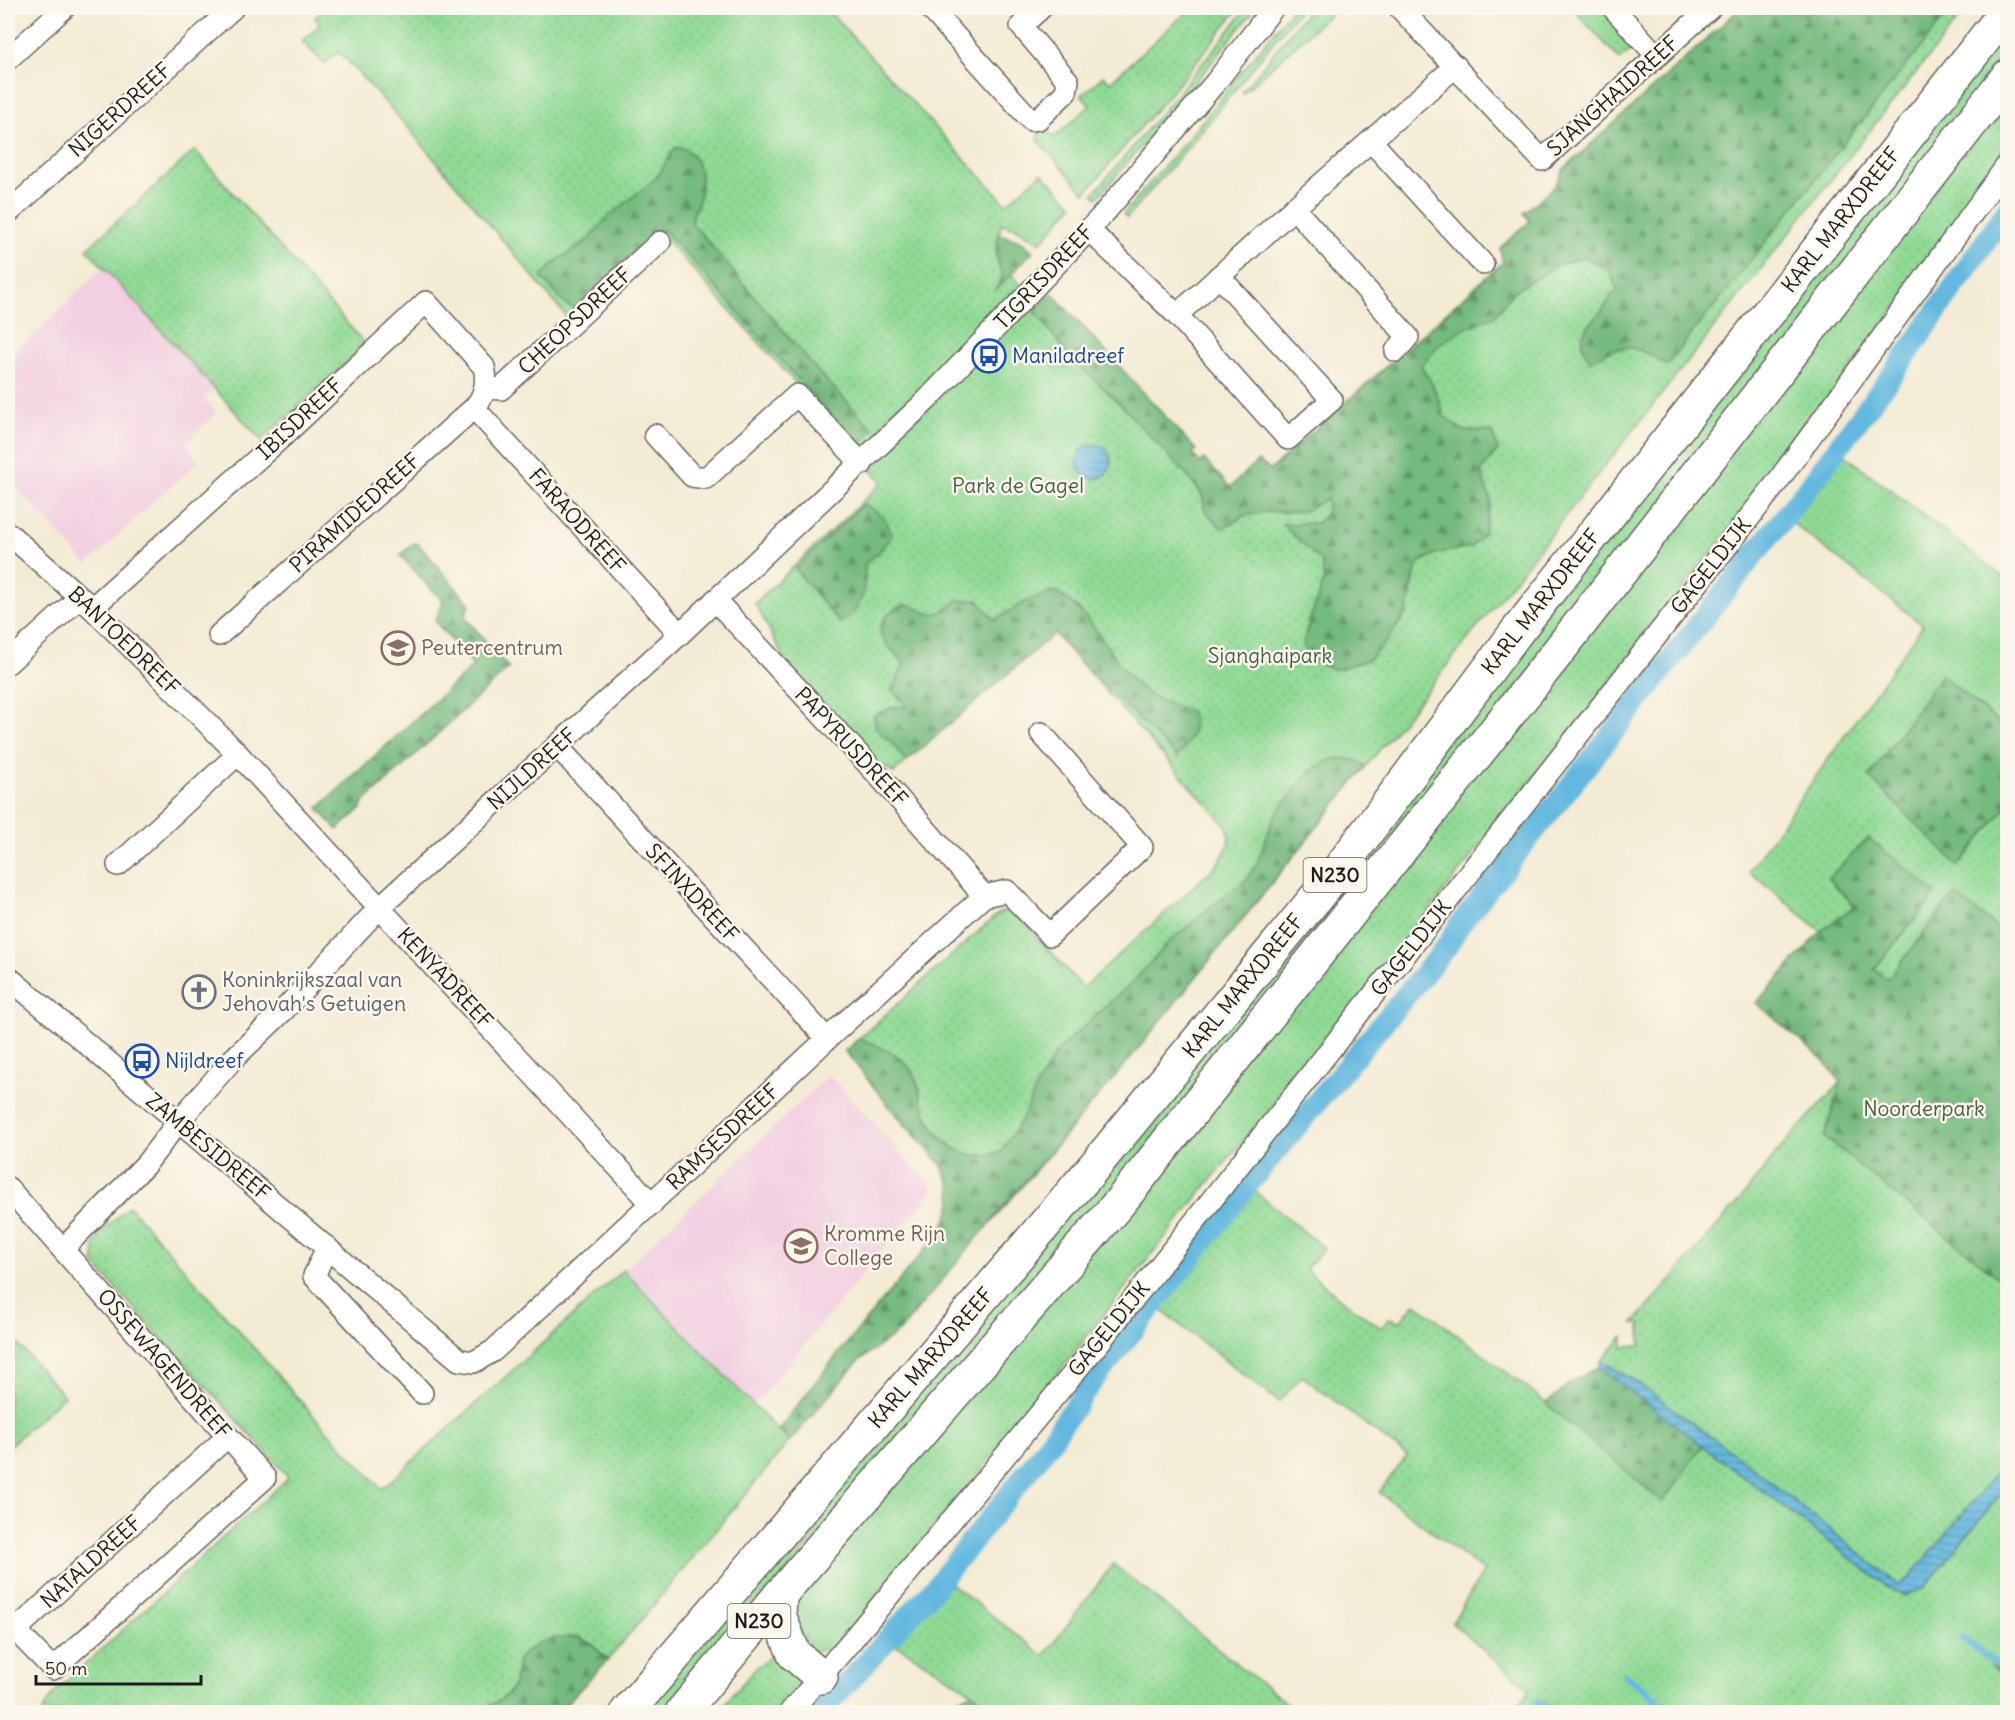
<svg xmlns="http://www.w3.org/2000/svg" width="2015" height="1720" font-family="Delius,sans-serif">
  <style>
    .built { fill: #f2cfe1 }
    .grass { fill: url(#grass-dots); stroke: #567b58; stroke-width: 1.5 }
    .forest { fill: url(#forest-firs); stroke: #486b4d; stroke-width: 1.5 }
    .water { fill: url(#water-rules); stroke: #3f6a7e; stroke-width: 1.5 }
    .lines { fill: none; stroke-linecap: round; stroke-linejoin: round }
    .stream { stroke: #62b8df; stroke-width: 7 }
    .canal { stroke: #62b8df; stroke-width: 22 }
    .minor-casing { stroke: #68645c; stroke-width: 24 }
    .trunk-casing { stroke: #68645c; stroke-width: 36 }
    .minor { stroke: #fff; stroke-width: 21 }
    .trunk { stroke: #fff; stroke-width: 33 }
    .labels { text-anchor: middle; stroke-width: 5; stroke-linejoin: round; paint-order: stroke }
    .shield { fill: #fbf7ec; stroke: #5f5e5a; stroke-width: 1.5 }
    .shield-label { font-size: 20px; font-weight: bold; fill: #1c1c1c }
    .street-label { font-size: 21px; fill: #1c1c1c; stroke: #fbf7ec }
    .transit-label { font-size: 21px; fill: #164399; stroke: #fbf7ec; text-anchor: start }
    .park-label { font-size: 21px; fill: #455e46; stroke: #fbf7ec }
    .education-label { font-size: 21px; fill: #785e54; stroke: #fbf7ec; text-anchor: start }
    .worship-label { font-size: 21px; fill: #5b616d; stroke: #fbf7ec; text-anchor: start }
  </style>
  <defs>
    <pattern id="grass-dots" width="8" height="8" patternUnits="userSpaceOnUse" patternTransform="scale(1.5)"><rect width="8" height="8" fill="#90da95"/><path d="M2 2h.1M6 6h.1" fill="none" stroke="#7cba80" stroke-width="1.8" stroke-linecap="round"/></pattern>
    <pattern id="forest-firs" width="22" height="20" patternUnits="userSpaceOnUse" patternTransform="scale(1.5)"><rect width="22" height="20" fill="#74ba7e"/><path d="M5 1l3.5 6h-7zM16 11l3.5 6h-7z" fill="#5e9666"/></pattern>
    <pattern id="water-rules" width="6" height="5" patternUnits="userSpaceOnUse" patternTransform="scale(1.5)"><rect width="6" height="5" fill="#62b8df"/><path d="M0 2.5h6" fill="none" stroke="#5095b4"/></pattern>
  </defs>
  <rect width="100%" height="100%" fill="#fbf7ec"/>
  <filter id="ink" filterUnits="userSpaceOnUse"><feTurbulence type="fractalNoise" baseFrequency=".0167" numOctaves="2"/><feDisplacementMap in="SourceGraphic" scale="12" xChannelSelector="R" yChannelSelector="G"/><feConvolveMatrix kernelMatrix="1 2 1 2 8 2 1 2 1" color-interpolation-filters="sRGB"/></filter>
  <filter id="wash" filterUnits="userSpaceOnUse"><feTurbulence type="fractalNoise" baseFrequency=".008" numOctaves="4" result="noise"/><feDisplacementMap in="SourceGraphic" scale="24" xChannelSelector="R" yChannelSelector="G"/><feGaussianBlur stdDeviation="1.35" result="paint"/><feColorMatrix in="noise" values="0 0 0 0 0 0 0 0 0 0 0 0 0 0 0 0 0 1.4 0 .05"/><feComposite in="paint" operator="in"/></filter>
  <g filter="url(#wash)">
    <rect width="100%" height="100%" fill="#f4ebd4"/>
    <!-- built -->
    <g class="built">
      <path d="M114,256L225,380L204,399L217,413L185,444L199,461L137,517L87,565L8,477V360Z"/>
      <path d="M829,1075L934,1189L754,1405L623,1270Z"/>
    </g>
    <!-- grass -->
    <g class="grass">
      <path d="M325,8H826L1006,204L1042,173L1073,205L1040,243L1017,228L1001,224L996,249V257L1223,512L1503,262L1500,248L1530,221L1524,213L1555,186L1564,169L1741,8H1967L1411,711L1129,1060L986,1229L950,1183L941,1164L897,1116L845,1051L999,913L1007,911L1018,915L1083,988L1217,865C1226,852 1231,844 1228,828L1051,630L902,756L906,762L893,773L887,768L878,775L803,694L755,603L882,483L848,441L650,222L567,317L404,123L339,52L324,64L302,41L320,25L315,18Z"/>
      <path d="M1191,8H1239L1188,72L1085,193L1038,141L1039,131L1043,127L1054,137L1090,106L1082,95L1103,76L1110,82Z"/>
      <path d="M1247,8H1256L1173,110L1097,198L1093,194L1183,87Z"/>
      <path d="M1293,8H1301L1196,138L1127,218L1123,214L1186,141Z"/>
      <path d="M1310,8H1337L1243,93L1242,92Z"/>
      <path d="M1572,8H1601L1635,46L1620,60Z"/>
      <path d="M2007,31V69L1151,1148L666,1712H640Z"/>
      <path d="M2007,99V150L1901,301L1747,507L1354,1006L1197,1197L985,1465L833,1648L812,1652L794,1618L796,1599Z"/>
      <path d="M195,150L366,345L261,440L87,249Z"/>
      <path d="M1831,444L2007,580V729L1941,675L1958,866L2007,806V1460L1909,1579L1899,1585L1753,1468L1638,1383L1601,1361L1623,1336V1347L1641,1346L1640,1324H1633L1743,1196L1779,1150L1841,1082L1881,974L1874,969L1936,894L1855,906L1821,931L1749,871L1923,625L1781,514Z"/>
      <path d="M1246,1184L1324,1248L1306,1269L1340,1299L1382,1328L1389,1318L1400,1322L1415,1303L1539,1397L1663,1501L1703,1444L1891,1589L1905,1596L1925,1587L2007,1486V1677L1990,1666L2007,1680V1712H1513L1530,1690L1452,1623L1484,1571L1379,1492L1407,1456L1302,1376L1279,1402L1152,1303Z"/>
      <path d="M129,1206L326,1430L382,1489L623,1270L789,1442L608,1660L592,1644L518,1659C515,1697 508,1696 477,1712H42L53,1694L287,1479V1475L94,1264L95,1242L101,1232Z"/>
      <path d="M8,1333L64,1396L8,1447Z"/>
      <path d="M1113,1564C1175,1613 1235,1664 1298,1712H998C962,1684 924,1661 884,1638L937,1573L1044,1656Z"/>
      <path d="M768,1658L780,1659L800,1672V1686L777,1712H717L756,1668Z"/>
    </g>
    <!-- forest -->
    <g class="forest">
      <path d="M1741,8H1797L1805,15L1815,8H1952L1667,365C1639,347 1620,339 1591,362C1566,328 1602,322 1611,295L1618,291L1608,269L1585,257L1557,265L1513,292L1495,316L1459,331L1437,347L1421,366L1433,385L1445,417L1464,431H1492L1498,450L1481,471L1491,501L1484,533L1471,547L1435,554L1417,564L1407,612L1387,641L1368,660L1335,670L1310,661L1303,644L1308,625L1324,580L1321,561L1282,524L1317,523L1327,512V498L1309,509L1298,512H1266L1244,516L1222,529L1205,511L1202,495L1186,474L1118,402L1068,355L1035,311L1052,293L1196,450L1192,453L1200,463L1204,459L1230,487L1258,461L1271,470L1503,262L1500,248L1530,221L1524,213L1555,186L1564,169Z"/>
      <path d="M680,147C700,155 703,176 700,196C698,206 692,213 692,223L821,375L874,429L858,446L665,231H659L573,308L566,305L541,277L556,261L587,241L608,217L657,177L674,149Z"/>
      <path d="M999,234L1022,242L1033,251L994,292L1003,276C996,261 995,250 999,234Z"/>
      <path d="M863,504C881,514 888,516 891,537L879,552L865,564C865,590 865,608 840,623L795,569Z"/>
      <path d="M414,543L418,544L470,604L465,617L509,668L363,803L361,809L337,830L318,808L473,666L435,621L443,602L400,555Z"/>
      <path d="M1055,592C1094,612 1107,655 1137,685C1151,699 1172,704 1190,711C1199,730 1189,743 1177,757L1075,656L1055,633L906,762L892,743L876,728L874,715L891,708L907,706L892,691C894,682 903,672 903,663C897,654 886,646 882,637C875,623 894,604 907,605C916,606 926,615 934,614C944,613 951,605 958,600H978L995,620C1014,608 1032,596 1055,592Z"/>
      <path d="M1941,675L2007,729V806L1958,866L1869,777Z"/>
      <path d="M1334,758L1352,759L1366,766L1129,1060L1013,1195L900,1331L858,1362L789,1442L778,1430L832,1361L928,1246L947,1219L952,1202L950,1183L941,1164L897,1116L845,1051L860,1038C877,1046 899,1053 911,1070C919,1081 919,1093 923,1105C935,1141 962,1164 1001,1152L1025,1114L1037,1085L1054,1056L1073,1036L1133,982L1169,942L1210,907L1244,882L1256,865L1275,815L1310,771Z"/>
      <path d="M1869,838L1936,893L1874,969L1888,979L1954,894L2007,935L2008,1252L2000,1279L1824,1137L1841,1082L1822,1059L1756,1003L1821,931L1855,906L1828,878Z"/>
      <path d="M1599,1367L1703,1444L1663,1502L1546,1404L1571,1382Z"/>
      <path d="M578,1637L592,1644L608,1660L558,1712H477C508,1696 515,1697 518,1659C539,1638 549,1638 578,1637Z"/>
      <path d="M973,1693L998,1712H966L950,1702Z"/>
    </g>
    <!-- water -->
    <g class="water">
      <circle cx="1094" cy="462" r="17"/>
      <path d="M1601,1361L1638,1383L1753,1468L1899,1585L1909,1579L2007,1460V1486L1925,1587L1905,1596L1891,1589L1599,1367Z"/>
    </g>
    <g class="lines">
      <!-- stream -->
      <g class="stream">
        <path d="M1962,1638L2008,1673"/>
        <path d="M1625,1675L1673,1712"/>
        <path d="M1538,1702L1552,1712"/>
      </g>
      <!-- canal -->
      <path class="canal" d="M821,1712L937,1585L1040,1456L1090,1385L1251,1181L1448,945L1458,927L1813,481L1903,360L2008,209"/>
    </g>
  </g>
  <g filter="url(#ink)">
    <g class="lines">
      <defs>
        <g id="minor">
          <path d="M930,8L1031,120L1038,119L1066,92L1068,81L1021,26L1041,8"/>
          <path d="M1400,8L1542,160L1710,8"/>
          <path d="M1613,8L1657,56"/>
          <path d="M8,59L64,8"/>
          <path d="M1371,141L1483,264"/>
          <path d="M1294,208L1408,337L1396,351"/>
          <path d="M8,213L233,8"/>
          <path d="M1089,230L1177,315L1288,439L1332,400L1219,276"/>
          <path d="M1177,315L1294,208L1456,66"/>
          <path d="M485,388L501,389L660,242"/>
          <path d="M474,408L680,634"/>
          <path d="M655,435L692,476L706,478L797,395L862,464"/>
          <path d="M8,533L92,608L238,754L652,1204"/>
          <path d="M92,608L284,435L426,302L484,367C488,383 485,396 474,408L219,635"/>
          <path d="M8,663L80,597"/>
          <path d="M557,746L827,1039"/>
          <path d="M118,865L238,754"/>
          <path d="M984,896L1007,891L1050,935L1142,847L1041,733"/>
          <path d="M8,977L459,1360L474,1362L493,1351L827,1039L984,896L878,775L715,600"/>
          <path d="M8,1188L265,1478L53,1669L23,1638L19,1627L227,1437"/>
          <path d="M327,1247L314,1276L422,1393"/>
          <path d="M63,1249L146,1164L178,1122L231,1061L284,1010L380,907L680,634L927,400L1100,218L1215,83L1273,8"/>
          <path d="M790,1712L852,1640L1102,1339L1654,639L1775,485L2008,164"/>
        </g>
        <g id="trunk">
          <path d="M780,1595L779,1615L794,1654L821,1677"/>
          <path d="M627,1712L1088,1174L1337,872L1515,634L2008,9"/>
          <path d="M682,1712L780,1595L1120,1202L1554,657L2008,76"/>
        </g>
      </defs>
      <!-- minor casing -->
      <use href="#minor" class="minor-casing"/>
      <!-- trunk casing -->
      <use href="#trunk" class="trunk-casing"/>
      <!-- minor -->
      <use href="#minor" class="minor"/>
      <!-- trunk -->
      <use href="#trunk" class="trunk"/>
    </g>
  </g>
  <!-- icons -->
  <defs>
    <symbol id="bus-ring" viewBox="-11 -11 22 22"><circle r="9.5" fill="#fbf7ec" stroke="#1a4fb4" stroke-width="1.5"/><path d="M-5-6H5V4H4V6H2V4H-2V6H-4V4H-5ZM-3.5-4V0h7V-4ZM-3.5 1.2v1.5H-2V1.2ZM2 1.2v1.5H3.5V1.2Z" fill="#1a4fb4"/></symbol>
    <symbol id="school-ring" viewBox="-11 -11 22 22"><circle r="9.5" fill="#fbf7ec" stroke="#8d6e63" stroke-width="1.5"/><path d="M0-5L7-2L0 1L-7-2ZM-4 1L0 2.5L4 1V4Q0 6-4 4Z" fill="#8d6e63"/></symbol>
    <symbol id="church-ring" viewBox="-11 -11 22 22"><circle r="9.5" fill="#fbf7ec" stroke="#6b7280" stroke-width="1.5"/><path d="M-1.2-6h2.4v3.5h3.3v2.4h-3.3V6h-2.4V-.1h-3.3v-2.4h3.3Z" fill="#6b7280"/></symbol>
  </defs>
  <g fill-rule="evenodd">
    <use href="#bus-ring" x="970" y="337" width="38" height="38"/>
    <use href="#school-ring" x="379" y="629" width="38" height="38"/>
    <use href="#church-ring" x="180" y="973" width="38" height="38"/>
    <use href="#bus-ring" x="123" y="1042" width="38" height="38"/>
    <use href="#school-ring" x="782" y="1227" width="38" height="38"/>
  </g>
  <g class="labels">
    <!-- shield labels -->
    <g class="shield">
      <rect x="1303.5" y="858" width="63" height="34" rx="4.5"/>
      <rect x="727.5" y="1604" width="63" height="34" rx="4.5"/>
    </g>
    <g class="shield-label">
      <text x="1335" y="882">N230</text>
      <text x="759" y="1628">N230</text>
    </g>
    <!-- street labels -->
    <g class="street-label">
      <text transform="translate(1613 96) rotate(-42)" y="7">SJANGHAIDREEF</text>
      <text transform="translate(120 110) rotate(-42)" y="7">NIGERDREEF</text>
      <text transform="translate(1841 220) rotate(-52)" y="7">KARL MARXDREEF</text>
      <text transform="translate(1044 277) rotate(-47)" y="7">TIGRISDREEF</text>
      <text transform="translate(575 321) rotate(-43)" y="7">CHEOPSDREEF</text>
      <text transform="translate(300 419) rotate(-43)" y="7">IBISDREEF</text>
      <text transform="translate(355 513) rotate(-42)" y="7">PIRAMIDEDREEF</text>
      <text transform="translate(577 521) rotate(48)" y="7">FARAODREEF</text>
      <text transform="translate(1711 566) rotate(-52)" y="7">GAGELDIJK</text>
      <text transform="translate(1541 602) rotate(-52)" y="7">KARL MARXDREEF</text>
      <text transform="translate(124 641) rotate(44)" y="7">BANTOEDREEF</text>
      <text transform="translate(851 747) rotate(47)" y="7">PAPYRUSDREEF</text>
      <text transform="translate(532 769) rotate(-42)" y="7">NIJLDREEF</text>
      <text transform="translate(692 893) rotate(47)" y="7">SFINXDREEF</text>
      <text transform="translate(1411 948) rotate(-52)" y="7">GAGELDIJK</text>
      <text transform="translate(445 978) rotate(47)" y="7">KENYADREEF</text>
      <text transform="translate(1243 986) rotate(-51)" y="7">KARL MARXDREEF</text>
      <text transform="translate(723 1137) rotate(-43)" y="7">RAMSESDREEF</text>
      <text transform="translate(208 1147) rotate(40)" y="7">ZAMBESIDREEF</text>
      <text transform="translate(1109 1329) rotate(-51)" y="7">GAGELDIJK</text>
      <text transform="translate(931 1358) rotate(-49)" y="7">KARL MARXDREEF</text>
      <text transform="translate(164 1364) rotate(49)" y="7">OSSEWAGENDREEF</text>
      <text transform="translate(91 1562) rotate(-42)" y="7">NATALDREEF</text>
    </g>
    <!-- transit labels -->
    <g class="transit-label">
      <text x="1012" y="363">Maniladreef</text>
      <text x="165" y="1068">Nijldreef</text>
    </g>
    <!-- park labels -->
    <g class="park-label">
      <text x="1018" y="493">Park de Gagel</text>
      <text x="1270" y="663">Sjanghaipark</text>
      <text x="1924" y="1116">Noorderpark</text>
    </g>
    <!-- education labels -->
    <g class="education-label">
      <text x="421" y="655">Peutercentrum</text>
      <text x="824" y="1241">Kromme Rijn<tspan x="824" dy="24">College</tspan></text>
    </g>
    <!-- worship labels -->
    <g class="worship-label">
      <text x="222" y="987">Koninkrijkszaal van<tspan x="222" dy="24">Jehovah's Getuigen</tspan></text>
    </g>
  </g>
  <!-- margin -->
  <rect width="2015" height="1720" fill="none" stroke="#fbf7ec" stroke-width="30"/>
  <!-- scale -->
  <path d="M36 1675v9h165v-9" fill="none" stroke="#1c1c1c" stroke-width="3"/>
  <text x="45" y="1675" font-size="18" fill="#1c1c1c" stroke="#fbf7ec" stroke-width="4.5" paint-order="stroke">50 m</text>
</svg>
